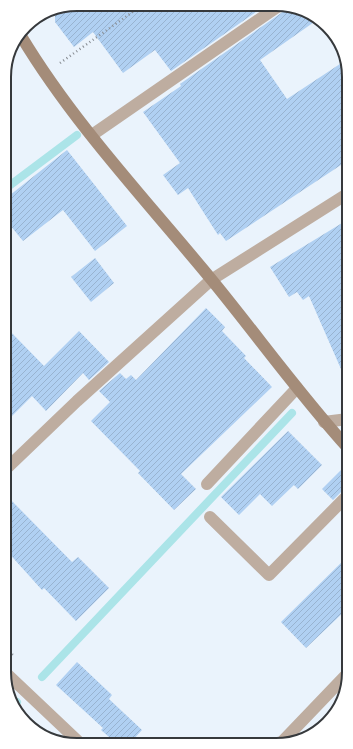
<svg xmlns="http://www.w3.org/2000/svg" width="353" height="749" font-family="Ubuntu,sans-serif">
  <style>
    .lines { fill: none; stroke-linecap: round; stroke-linejoin: round }
    .stream { stroke: #abe4e8; stroke-width: 8 }
    .building { fill: url(#building-hatch) }
    .path { stroke: #898e94; stroke-width: 2.5; stroke-dasharray: 1 3; stroke-linecap: butt }
    .lane { stroke: #beada0; stroke-width: 12 }
    .street { stroke: #beada0; stroke-width: 12 }
    .secondary { stroke: #a48c79; stroke-width: 12 }
    .rim { fill: none; stroke: #36393c; stroke-width: 2 }
  </style>
  <defs>
    <pattern id="building-hatch" width="6" height="6" patternUnits="userSpaceOnUse"><rect width="6" height="6" fill="#b0d0f2"/><path d="M-1 1l2-2M0 6l6-6M5 7l2-2" fill="none" stroke="#98b3d0"/></pattern>
  </defs>
  <rect width="100%" height="100%" fill="#eaf3fc"/>
  <g class="lines">
    <!-- stream -->
    <g class="stream">
      <path d="M5,189L77,135"/>
      <path d="M42,677L292,413"/>
      <path d="M15,704L17,702"/>
    </g>
  </g>
  <!-- building -->
  <g class="building">
    <path d="M77,4H85L266,5L171,71L155,50L123,73L93,32L74,47L55,22V12Z"/>
    <path d="M287,5L317,20L260,60L287,99L346,60L347,161L226,241L220,233L218,235L188,188L178,195L163,175L180,163L143,112L181,86L180,84L284,11Z"/>
    <path d="M67,150L127,226L95,251L63,210L23,241L5,219V199Z"/>
    <path d="M347,220V237L348,385L309,296L303,300L297,292L289,297L270,267Z"/>
    <path d="M95,258L114,283L91,302L71,277Z"/>
    <path d="M206,308L225,327L222,331L246,356L244,358L272,387L181,474L196,489L174,510L138,473L140,471L91,421L110,402L99,391L120,373L126,379L131,375L136,380Z"/>
    <path d="M5,326L44,366L79,331L109,362L89,380L83,373L46,411L32,396L6,422Z"/>
    <path d="M288,431L322,465L298,489L294,485L272,506L260,494L239,515L221,497Z"/>
    <path d="M348,463V488L343,490L333,500L322,489Z"/>
    <path d="M6,495L72,562L78,557L109,588L76,621L44,588L42,590L6,550Z"/>
    <path d="M348,556L349,607L306,648L281,622Z"/>
    <path d="M77,662L112,695L109,699L142,730L130,743H116L101,730L103,728L56,685Z"/>
  </g>
  <g class="lines">
    <!-- path -->
    <g class="path">
      <path d="M60,63L144,4"/>
      <path d="M6,649L13,655"/>
      <path d="M101,738L106,743"/>
    </g>
    <!-- lane -->
    <g class="lane">
      <path d="M207,484L297,388"/>
      <path d="M210,517L269,575L348,495"/>
    </g>
    <!-- street -->
    <g class="street">
      <path d="M92,135L280,5"/>
      <path d="M324,422L348,419"/>
      <path d="M6,469L77,401L211,280L347,194"/>
      <path d="M7,674L81,744"/>
      <path d="M281,743L349,672"/>
    </g>
    <!-- secondary -->
    <path class="secondary" d="M21,36C74,124 146,200 211,279C257,335 299,394 348,448"/>
  </g>
  <!-- crop -->
  <path d="M0 0H353V749H0ZM77 11H276A66 66 0 0 1 342 77V672A66 66 0 0 1 276 738H77A66 66 0 0 1 11 672V77A66 66 0 0 1 77 11Z" fill="#fff" fill-rule="evenodd"/>
  <path class="rim" d="M77 11H276A66 66 0 0 1 342 77V672A66 66 0 0 1 276 738H77A66 66 0 0 1 11 672V77A66 66 0 0 1 77 11Z"/>
</svg>
